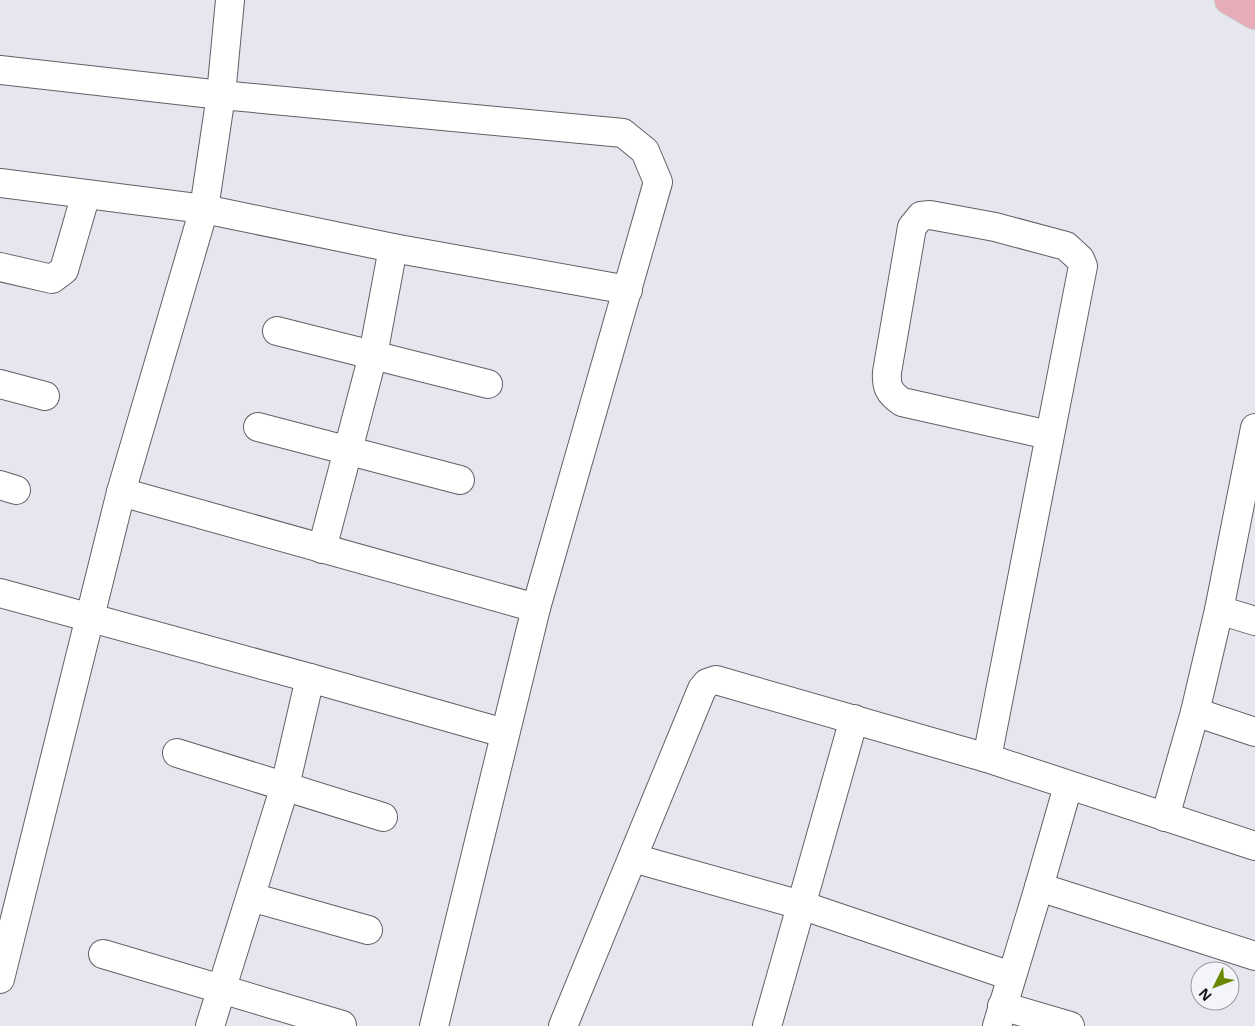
<svg xmlns="http://www.w3.org/2000/svg" width="1255" height="1026" font-family="'Open Sans',sans-serif">
  <style>
    .lines { fill: none; stroke-linecap: round; stroke-linejoin: round }
    .minor-casing { stroke: #606166; stroke-width: 30 }
    .major-casing { stroke: #c6c6c7; stroke-width: 30 }
    .minor { stroke: #fff; stroke-width: 28 }
    .major { stroke: #e6acb7; stroke-width: 28 }
  </style>
  <rect width="100%" height="100%" fill="#e6e7ee"/>
  <g class="lines">
    <defs>
      <g id="minor">
        <path d="M230,0L221,95L204,209L393,248L628,290"/>
        <path d="M0,70L221,95L623,133L645,151L658,182L536,608L434,1026"/>
        <path d="M0,183L204,209L121,492L0,979"/>
        <path d="M0,267L52,279L64,270L86,194"/>
        <path d="M277,331L488,384"/>
        <path d="M0,384L45,396"/>
        <path d="M258,427L460,480"/>
        <path d="M0,485L16,490"/>
        <path d="M121,492L536,608"/>
        <path d="M322,549L373,355L393,248"/>
        <path d="M0,593L310,678"/>
        <path d="M1219,610L1255,621"/>
        <path d="M1195,712L1255,732"/>
        <path d="M177,753L383,817"/>
        <path d="M987,758L1083,266L1080,259L1066,246L995,227L930,215L921,216L912,227L887,372C886,387 889,393 902,402L1049,435"/>
        <path d="M1165,817L1195,712L1219,610L1255,428"/>
        <path d="M633,858L801,905L1011,976"/>
        <path d="M1039,887L1255,956"/>
        <path d="M251,897L368,930"/>
        <path d="M103,954L342,1025"/>
        <path d="M1002,1006L1070,1026"/>
        <path d="M210,1026L285,786L310,678L504,733"/>
        <path d="M563,1026L702,689L707,683L716,680L987,758L1255,846"/>
        <path d="M767,1026L854,719"/>
        <path d="M997,1026L1039,887L1068,786"/>
      </g>
      <path id="major" d="M1229,0L1255,15"/>
    </defs>
    <!-- minor casing -->
    <use href="#minor" class="minor-casing"/>
    <!-- major casing -->
    <use href="#major" class="major-casing"/>
    <!-- minor -->
    <use href="#minor" class="minor"/>
    <!-- major -->
    <use href="#major" class="major"/>
  </g>
  <!-- north arrow -->
  <g transform="translate(1215 986) rotate(228)"><circle r="24" fill="#f4f5fb" stroke="#999a9f"/>
  <path d="M0-4L9 19L0 12L-9 19Z" fill="#698802"/>
  <text y="-8" font-size="14" font-weight="bold" text-anchor="middle" fill="#111214">N</text>
  </g>
</svg>
